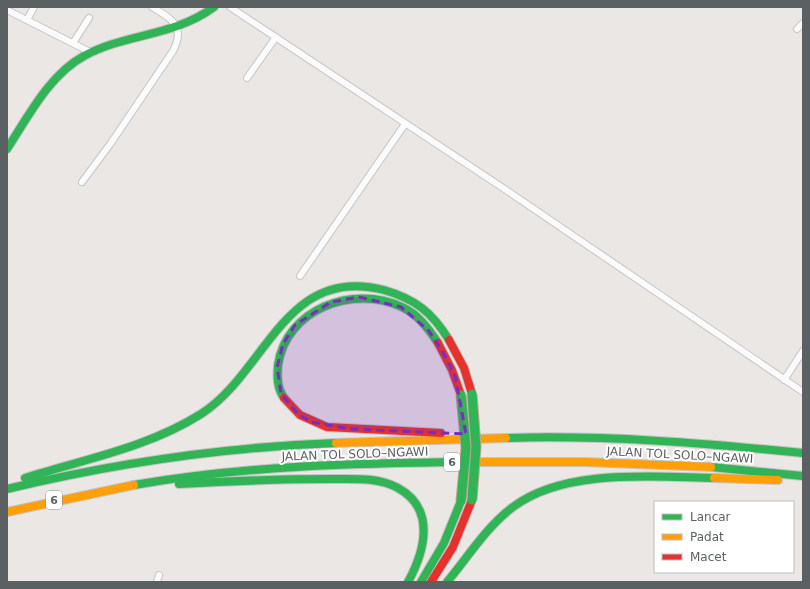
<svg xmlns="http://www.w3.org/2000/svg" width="810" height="589" font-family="'DejaVu Sans',sans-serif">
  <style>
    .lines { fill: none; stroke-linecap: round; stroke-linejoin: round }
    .street-casing { stroke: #c6c5c5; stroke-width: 8 }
    .fast-casing { stroke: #c6c5c5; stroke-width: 10 }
    .slow-casing { stroke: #c6c5c5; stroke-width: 10 }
    .jam-casing { stroke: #c6c5c5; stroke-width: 10 }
    .street { stroke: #fcfbfb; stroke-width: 6 }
    .fast { stroke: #30b455; stroke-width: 8 }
    .slow { stroke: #ff9f0a; stroke-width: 8 }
    .jam { stroke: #e5322d; stroke-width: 8 }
    .fast-bridge-casing { stroke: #c0a694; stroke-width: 11; stroke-linecap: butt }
    .fast-bridge { stroke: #30b455; stroke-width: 9 }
    .marked { fill: #7b2cbf; fill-opacity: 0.2; stroke: #7b2cbf; stroke-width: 3; stroke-dasharray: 8 5; stroke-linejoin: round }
    .labels { text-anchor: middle; stroke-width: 4; stroke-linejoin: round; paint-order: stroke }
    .shield { fill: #fff; stroke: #8c9091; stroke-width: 1 }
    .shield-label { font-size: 11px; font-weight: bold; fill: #5b6062 }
    .street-label { font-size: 12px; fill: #5b6062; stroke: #fff }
  </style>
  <rect width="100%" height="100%" fill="#eae7e5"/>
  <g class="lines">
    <defs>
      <g id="street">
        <path d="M230,7L509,192L803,392"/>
        <path d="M7,10L92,53"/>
        <path d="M27,20L34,7"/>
        <path d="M797,29L803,23"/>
        <path d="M73,43L89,18"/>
        <path d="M247,78L276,37"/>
        <path d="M82,182L111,143L173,51C186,26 172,19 152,7"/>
        <path d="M300,276L405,124"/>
        <path d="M784,380L803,351"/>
        <path d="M157,582L159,575"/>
      </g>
      <g id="fast">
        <path d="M7,149C28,117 49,75 84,56C126,33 173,37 214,7"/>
        <path d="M284,398C277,388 277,377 278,365C286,309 353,284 402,307C418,314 429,329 438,343"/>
        <path d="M506,438C605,435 704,443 803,453"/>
        <path d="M711,467L803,476"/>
        <path d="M25,478C85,459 147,448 201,414C266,373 285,264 384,290C415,299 432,312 449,340"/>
        <path d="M179,484C230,481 281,479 332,479C353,479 378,477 398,488C436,509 425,551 408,582"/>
        <path d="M134,485C244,466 355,463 466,462"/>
        <path d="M7,489C115,463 225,447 336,443"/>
        <path d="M421,582L444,543L461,501"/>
        <path d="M447,582C468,557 487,526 513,507C565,468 653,477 714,478"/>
      </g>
      <g id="slow">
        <path d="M336,443L506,438"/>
        <path d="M466,462H585L711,467"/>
        <path d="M714,478L778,480"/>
        <path d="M7,512L134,485"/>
      </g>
      <g id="jam">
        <path d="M449,340L464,368L472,394"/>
        <path d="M438,343L452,370L461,395"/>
        <path d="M284,398L300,415L327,427L441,433"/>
        <path d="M431,582L453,547L472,500"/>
      </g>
    </defs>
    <!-- street casing -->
    <use href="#street" class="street-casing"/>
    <!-- fast casing -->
    <use href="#fast" class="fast-casing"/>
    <!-- slow casing -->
    <use href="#slow" class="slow-casing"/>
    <!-- jam casing -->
    <use href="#jam" class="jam-casing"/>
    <!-- street -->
    <use href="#street" class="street"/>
    <!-- fast -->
    <use href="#fast" class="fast"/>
    <!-- slow -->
    <use href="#slow" class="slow"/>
    <!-- jam -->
    <use href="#jam" class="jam"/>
    <defs>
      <g id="fast-bridge">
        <path d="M472,394L476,447L472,500"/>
        <path d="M461,395L466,448L461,501"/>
      </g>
    </defs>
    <!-- fast-bridge casing -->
    <use href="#fast-bridge" class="fast-bridge-casing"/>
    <!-- fast-bridge -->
    <use href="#fast-bridge" class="fast-bridge"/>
  </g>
  <!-- marked area -->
  <path class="marked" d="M359,297L401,307L429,331L443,352L455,375L466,434L350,429L311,422L298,414L281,394L277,367L283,344L295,325L331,302Z"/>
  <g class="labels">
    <!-- shield labels -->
    <g class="shield">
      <rect x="444" y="453" width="16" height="18" rx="3"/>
      <rect x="46" y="491" width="16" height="18" rx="3"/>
    </g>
    <g class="shield-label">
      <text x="452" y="466">6</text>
      <text x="54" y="504">6</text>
    </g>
    <!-- street labels -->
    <g class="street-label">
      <text transform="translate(355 454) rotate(-2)" y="4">JALAN TOL SOLO–NGAWI</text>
      <text transform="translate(680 455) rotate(3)" y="4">JALAN TOL SOLO–NGAWI</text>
    </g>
  </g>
  <!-- border -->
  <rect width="810" height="589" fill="none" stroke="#5b6062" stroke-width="16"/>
  <!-- legend -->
  <rect x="654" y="501" width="140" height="72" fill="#ffffff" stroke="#bdbfc0"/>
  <rect x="662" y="514" width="20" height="6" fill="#30b455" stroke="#bdbfc0"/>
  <text x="690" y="521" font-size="12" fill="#5b6062">Lancar</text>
  <rect x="662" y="534" width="20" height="6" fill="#ff9f0a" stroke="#bdbfc0"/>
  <text x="690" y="541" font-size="12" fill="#5b6062">Padat</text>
  <rect x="662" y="554" width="20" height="6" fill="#e5322d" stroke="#bdbfc0"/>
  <text x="690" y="561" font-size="12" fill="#5b6062">Macet</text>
</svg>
